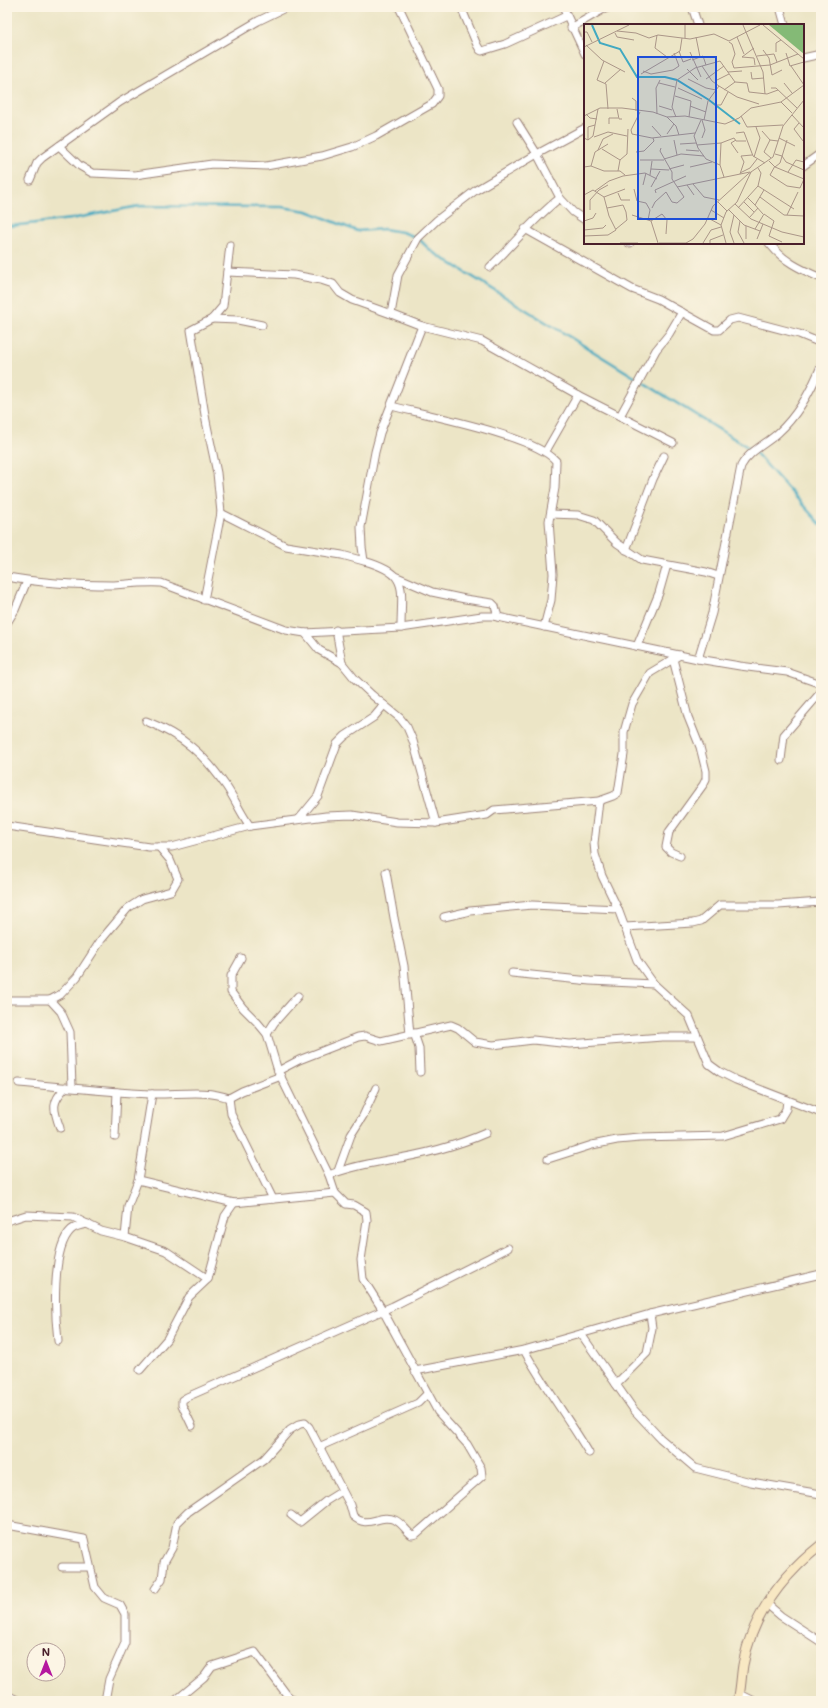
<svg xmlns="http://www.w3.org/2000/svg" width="828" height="1708" font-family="Mali,sans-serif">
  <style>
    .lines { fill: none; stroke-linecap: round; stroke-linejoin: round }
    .stream { stroke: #41a9c1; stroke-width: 2.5 }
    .street-casing { stroke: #9b8278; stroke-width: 9 }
    .secondary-casing { stroke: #9b8278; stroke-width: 11 }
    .street { stroke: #fff; stroke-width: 7 }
    .secondary { stroke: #f8e8c3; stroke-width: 9 }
    .inset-river { fill: none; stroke: #41a9c1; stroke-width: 2 }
    .inset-road { fill: none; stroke: #ab9688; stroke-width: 1 }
    .view { fill: #1d4ed8; fill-opacity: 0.15; stroke: #1d4ed8; stroke-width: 2 }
    .inset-edge { fill: none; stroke: #4a1f2b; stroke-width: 2 }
  </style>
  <rect width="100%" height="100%" fill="#fcf5e5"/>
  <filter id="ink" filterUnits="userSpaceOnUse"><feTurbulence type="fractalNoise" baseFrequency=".025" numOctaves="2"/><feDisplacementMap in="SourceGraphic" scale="8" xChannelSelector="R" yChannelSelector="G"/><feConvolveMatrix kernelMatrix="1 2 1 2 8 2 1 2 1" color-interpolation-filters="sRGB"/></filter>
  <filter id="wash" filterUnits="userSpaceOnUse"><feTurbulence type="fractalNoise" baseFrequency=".012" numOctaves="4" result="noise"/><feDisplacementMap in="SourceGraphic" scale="16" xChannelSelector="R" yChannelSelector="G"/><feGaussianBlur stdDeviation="0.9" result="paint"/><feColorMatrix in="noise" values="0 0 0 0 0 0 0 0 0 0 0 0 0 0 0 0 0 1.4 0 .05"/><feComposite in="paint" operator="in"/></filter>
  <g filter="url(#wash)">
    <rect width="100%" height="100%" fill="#ece5c6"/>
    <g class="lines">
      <!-- stream -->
      <path class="stream" d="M7,223L11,226L71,219L139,206L282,207L307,211L357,231L384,229L402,232L418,238L431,251L754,451L821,525"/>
    </g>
  </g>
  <g filter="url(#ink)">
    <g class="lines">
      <defs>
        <g id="street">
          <path d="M461,7L477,45L480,50L482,51L505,44L566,16"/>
          <path d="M563,7L585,54"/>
          <path d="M692,7L698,25"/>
          <path d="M780,7L785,25"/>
          <path d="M571,28L602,10L610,7"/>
          <path d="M803,58L821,54"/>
          <path d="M517,122L537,154L560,198L573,212L585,220"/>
          <path d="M59,146L80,166L92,173L135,175L212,164L266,166L322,156L352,147L376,136L432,104L438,96V89L399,7"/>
          <path d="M803,166L821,153"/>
          <path d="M30,180L37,163L42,158L120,102L258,21L287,7"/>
          <path d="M525,229L632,289L658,299L714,330H719L730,320L738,318L799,334L821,343"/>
          <path d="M629,243H630"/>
          <path d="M769,243C783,261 800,269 821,278"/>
          <path d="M490,267C514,244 534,218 560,198"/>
          <path d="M227,272L294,275L321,280L333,284L340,293L352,300L391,314"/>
          <path d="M212,319L238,320L262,325"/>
          <path d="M422,326L482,341L578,395L673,443"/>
          <path d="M391,406C427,415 535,436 556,461L555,488L549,521L553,574L551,600L544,627"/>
          <path d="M620,416L656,350L669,334L682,312"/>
          <path d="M546,451L578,395"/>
          <path d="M221,513L286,546L342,555L364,561"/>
          <path d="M551,514L578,515L594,520L617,543L642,560L706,572L718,576"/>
          <path d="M626,550L653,479L664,456"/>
          <path d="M7,577C41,583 77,585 112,585C128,584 144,582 161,583L286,630L305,633L401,628L482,616H493L698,659L740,666L787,672L821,684"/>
          <path d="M397,577L432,592L465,599L492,603L495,606L498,617"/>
          <path d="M204,600L221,513L217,473L206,421L191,330L212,319L223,306L230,245"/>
          <path d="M7,623L15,610L27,581"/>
          <path d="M401,628C401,587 410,574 364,561L362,547L361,527L375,452L380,433L422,326L391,314L398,275L418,238L437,220L476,190L537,154L585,128"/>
          <path d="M336,630L342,663"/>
          <path d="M305,633L319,650L342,663L355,679L372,695L400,718L407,727L413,741L436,823"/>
          <path d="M637,646L659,593L667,565"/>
          <path d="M680,655L650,673L632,704L624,732V754L618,793L613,796L599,801L594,843L595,854L602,876L618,909L637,960L654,984L689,1016L709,1064L720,1072L736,1080L821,1113"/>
          <path d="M673,659L688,717L700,747L706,771V779L703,785L669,832L666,847L671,852L680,856"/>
          <path d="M698,659L712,613L741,466C749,451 766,444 778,433C798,415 811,391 821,366"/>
          <path d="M146,721C183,736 203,753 226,786C235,799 241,814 250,826"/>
          <path d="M781,760L784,735L821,692"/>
          <path d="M299,819L318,796L337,744L345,736L374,717L384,705"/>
          <path d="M7,826L149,847H172L250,826L326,816L352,815L397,822L436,823L487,815L494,810L599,801"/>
          <path d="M386,872L394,918L404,966L410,1035"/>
          <path d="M444,917L470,911L532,905L618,909"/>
          <path d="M625,927L693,923L701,921L720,905H778L821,902"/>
          <path d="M512,973L590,981L654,984"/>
          <path d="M7,1000H50L61,994L77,977L101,940L128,908L142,899L171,891L178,879L170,860L159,847"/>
          <path d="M50,1000L61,1012L70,1032L72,1087"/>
          <path d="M414,1033L419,1048L420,1072"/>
          <path d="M267,1034L274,1023L298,996"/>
          <path d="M278,1071L299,1060L358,1037L365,1036L381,1041L451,1025L458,1028L475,1042L493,1045L533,1040L570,1044L662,1037H696"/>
          <path d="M19,1083C63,1087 106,1092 150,1094C176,1095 205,1089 229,1098L242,1091L281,1076"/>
          <path d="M229,1098L231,1114L273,1199"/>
          <path d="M60,1128C53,1109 51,1102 66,1087"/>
          <path d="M115,1137L117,1092"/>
          <path d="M548,1159L592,1145L617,1140L640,1138L723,1136L780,1119L786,1109L787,1100"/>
          <path d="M338,1171L351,1135L363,1116L376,1088"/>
          <path d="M329,1175C349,1167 367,1164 388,1160C421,1155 456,1146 486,1133"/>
          <path d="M138,1180L234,1203L335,1193"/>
          <path d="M7,1221L26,1215L73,1217L101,1231L125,1237L166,1251L208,1279"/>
          <path d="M125,1237L128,1206L138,1180L152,1094"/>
          <path d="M581,1334L634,1410L660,1438L695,1468L751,1482L821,1494"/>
          <path d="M58,1341C55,1316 51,1249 71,1230C75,1226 82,1225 88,1224"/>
          <path d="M524,1350C544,1386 568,1418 589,1453"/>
          <path d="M140,1370L167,1339L189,1297L208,1279L225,1216L234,1203"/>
          <path d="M415,1371L524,1350L650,1314L821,1274"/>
          <path d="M616,1384L647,1353L652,1328L650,1314"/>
          <path d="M192,1426L182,1405V1400L187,1397L393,1306L508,1248"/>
          <path d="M321,1446L418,1403L427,1394"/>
          <path d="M291,1515L300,1522L326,1501L342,1491"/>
          <path d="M7,1525L84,1539L95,1587L104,1598L120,1605L125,1614V1643L109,1679L105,1701"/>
          <path d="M62,1567H89"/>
          <path d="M155,1589L162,1579L164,1562L172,1548L177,1523L188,1512L264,1459L290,1430L300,1424L305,1423L309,1427L350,1505L353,1516C368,1530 379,1513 395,1520C402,1523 406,1531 412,1535L416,1534L482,1476L481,1468L467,1444L438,1412L382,1309L363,1279L361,1260L367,1220L366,1212L354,1205L346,1204L335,1193L329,1175L278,1071L267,1034L257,1022L243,1008L231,992V976L241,958"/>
          <path d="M767,1604L781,1616L821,1642"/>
          <path d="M740,1694L754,1701"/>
          <path d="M7,1695L19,1701"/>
          <path d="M175,1701L204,1677L212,1666L255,1652L287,1695L294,1701"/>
        </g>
        <path id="secondary" d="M738,1701C741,1689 741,1677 743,1665C752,1616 782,1576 821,1545"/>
      </defs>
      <!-- street casing -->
      <use href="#street" class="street-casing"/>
      <!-- secondary casing -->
      <use href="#secondary" class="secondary-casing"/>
      <!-- street -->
      <use href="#street" class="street"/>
      <!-- secondary -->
      <use href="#secondary" class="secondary"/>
    </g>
  </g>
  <!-- overview -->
  <g transform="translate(584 24)">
    <rect width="220" height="220" fill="#ece5c6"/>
    <path d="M185,1H220V30Z" fill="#84ba76"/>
    <path class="inset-river" d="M8,1L16,19L36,25L53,53H81L93,56L125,76L156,100"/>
    <path class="inset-road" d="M101,1V14M159,1L179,48L181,70M179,1L220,35M33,7L52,9L65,14L74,11L106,15L130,10L145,17L176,1M0,8H3L8,18M31,9L33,13L50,16M73,11L71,24L83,33M112,13L116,33M153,13L160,30M145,18L148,20L151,30L148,38L150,44L186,41L214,30M2,21L18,36L41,48M0,23L45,1M170,24L158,33L170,34L171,41M179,26L185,34L188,51L198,46M95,27L99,38L107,35M106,28L117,53M192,28V19L197,16M202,29L206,42L220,38M173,32L190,30L193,38M108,36L119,32L122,41M20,37L13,56L22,60L24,85M118,42L128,57L135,62M207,42L220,61M103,45L114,56M59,47L67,50L89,46L95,42L90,29M144,48L158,47M167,48L168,55L180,54M57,50L96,27L98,14M104,55L122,64L132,66M122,55L140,42M133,56L145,50M21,59L37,45M75,59L91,63M200,59L208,69M94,64L118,75M187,64H192L213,84M140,66L151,58M91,72L107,77L105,93M48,74L52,77V87M197,78L208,89M133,81H137L144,68M75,82L88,86M106,82L122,88M33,85L35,95H38M56,88L47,106L48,110L68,114L111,109M2,90L6,94L13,95M73,90L72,64L76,56M208,91L220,104M0,92L16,84H38L69,88L83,93L101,92L141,100L155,94L167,84L197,78L220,61M157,92L163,103L199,101M83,93L92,102L95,111M92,93L88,83L93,56L111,44L129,39L136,37L151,58L163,59L165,68L183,70L194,66M117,96L110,112L114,124L122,135L136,141M118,96L121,106L118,114M120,96L124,77L135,62L153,73L175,80M215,99L210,105L219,117M25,100V94H34M68,102L77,112M178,107L186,116L194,117M152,109L160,108L169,132L181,139M83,110L90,100M10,113L24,108L43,112M0,114L4,116L9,112L14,85M195,114L211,122M4,116V103L11,101M90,116L93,131M152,116L147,119L154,129M186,116L180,128L187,134M137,119L136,141L140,153M96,120L112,119M113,121L137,119L150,114L152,117H162M18,125L36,136M14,126L19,115L29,110M102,126L115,127M52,128L60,127L70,117L69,114M191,130L198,132L202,138L220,146M170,133L176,114L172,103M80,135L97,130L120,132M56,136H80M185,137L191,143L220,155M7,142L11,128L24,120M191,142L186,151L203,162L216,164L220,155M0,143L7,142L20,147H36L41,151M106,143L128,138M191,143L196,139L203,116M174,144L177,149L174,162L210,185M67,145L85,146M85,145L100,141M34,147L36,136L43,130L44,105M204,148L212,136L220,138M156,149L166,144L173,135M156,150L160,138L157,132L168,131M66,151L68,137M109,160L120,173L135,176M59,161L62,149M103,161L110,171M67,163L76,147M93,163L166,148M50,165L53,177L62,179L66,186L64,196M11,167L25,157L39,152L61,149L73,155M34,169L37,176H46M72,169L71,166L102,152M0,171L9,166L20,173L41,165M176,173L200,191L220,192M164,174L171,181L180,166M134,178L143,187M160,178L170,188M151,180L167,195L198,208L220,213M171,181L179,190M23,184L39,181L42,188L43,196L32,205M68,184L71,178L82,168L88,178L93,179L100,173L88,155V148L76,127L77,124M154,184L174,162M144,185L160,201L176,207M6,186V176L15,166L24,161M127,186L140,194M48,191L67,197M150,191L146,208L150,219M203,191L214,168M124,194L137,201M165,194L174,184M0,197L9,194L12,189M67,197L78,190L83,196L82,210M67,197L74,219M156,197L154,208L160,219M171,205L180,190L190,197L185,212L198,218M0,206L19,204L22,201M0,212L24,211L32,206L25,192L20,173M162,215V202M173,215L179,200M36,219H54M75,219H102L109,215L121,200L129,182L164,150L189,133L199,102L220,76M119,219L127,206L137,203M126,219V216L139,211M142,219L137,201L142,188L153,178L167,148"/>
    <path class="view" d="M54,33H132V195H54Z"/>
    <rect width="220" height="220" class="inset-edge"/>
  </g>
  <!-- margin -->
  <rect width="828" height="1708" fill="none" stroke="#fcf5e5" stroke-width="24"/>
  <!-- north arrow -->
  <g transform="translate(46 1662)"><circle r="19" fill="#fcf5e5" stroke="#b59f9b"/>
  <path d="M0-3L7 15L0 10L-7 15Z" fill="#b5179e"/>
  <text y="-6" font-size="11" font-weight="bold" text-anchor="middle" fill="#4a1f2b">N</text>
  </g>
</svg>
